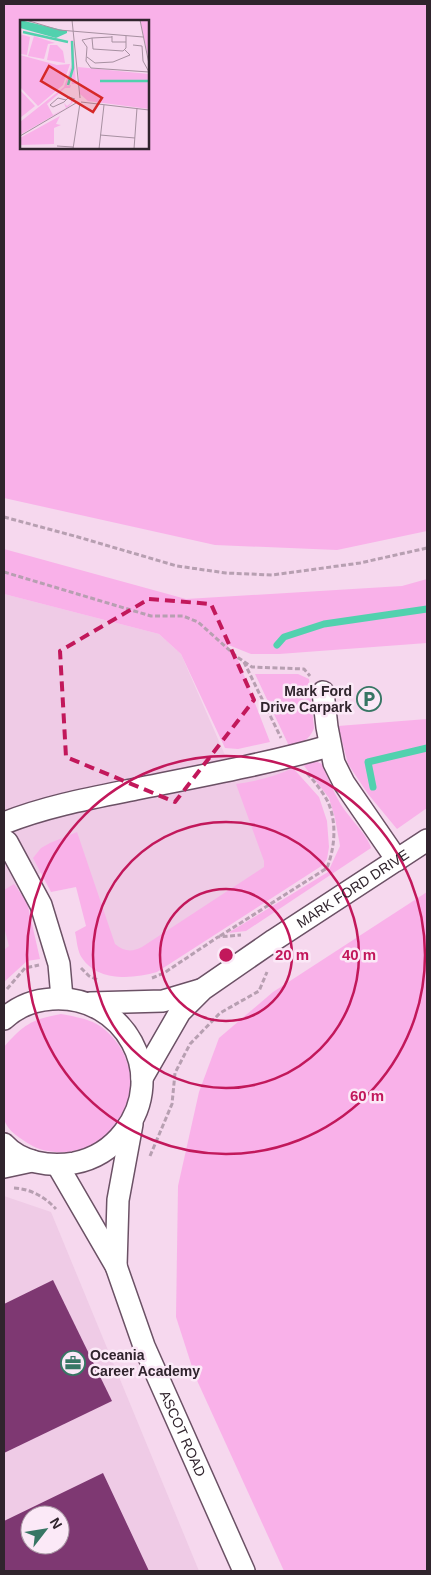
<svg xmlns="http://www.w3.org/2000/svg" width="431" height="1575" font-family="Helvetica,sans-serif">
  <style>
    .built { fill: #efcbe6; fill-rule: evenodd }
    .green { fill: #f9b1e9; fill-rule: evenodd }
    .lines { fill: none; stroke-linecap: round; stroke-linejoin: round }
    .stream { stroke: #52d1ae; stroke-width: 7 }
    .building { fill: #7e3872; fill-rule: evenodd }
    .minor-casing { stroke: #6b5165; stroke-width: 24 }
    .path { stroke: #b79fb1; stroke-width: 3; stroke-dasharray: 5 2.5; stroke-linecap: butt }
    .minor { stroke: #fff; stroke-width: 21 }
    .marked { fill: none; stroke: #c2185b; stroke-width: 4; stroke-dasharray: 10 6; stroke-linejoin: round }
    .ring { fill: none; stroke: #c2185b; stroke-width: 2.5 }
    .labels { text-anchor: middle; stroke-width: 5; stroke-linejoin: round; paint-order: stroke }
    .poi-label { font-size: 14px; font-weight: bold; fill: #30242d; stroke: #fbe9f7; text-anchor: end }
    .street-label { font-size: 14px; fill: #30242d; stroke: #fbe9f7 }
    .inset-river { fill: none; stroke: #52d1ae; stroke-width: 2.5 }
    .inset-road { fill: none; stroke: #a790a1; stroke-width: 1 }
    .view { fill: #d62828; fill-opacity: 0.15; stroke: #d62828; stroke-width: 2.5 }
    .inset-edge { fill: none; stroke: #30242d; stroke-width: 2.5 }
    .centre { fill: #c2185b; stroke: #fbe9f7; stroke-width: 2.5 }
    .ring-label { font-size: 15px; text-anchor: middle; font-weight: bold; fill: #c2185b; stroke: #fbe9f7; stroke-width: 5; stroke-linejoin: round; paint-order: stroke }
  </style>
  <rect width="100%" height="100%" fill="#f6d8ee"/>
  <!-- built -->
  <g class="built">
    <path d="M4,594L159,634L181,654L228,762L281,751L314,823L319,844L148,958L114,961L71,851L5,898L24,948L4,964Z"/>
    <path d="M4,1196L51,1212L199,1571H4ZM30,1515H60V1545H30Z"/>
  </g>
  <!-- green -->
  <g class="green">
    <path d="M4,4H427V531L337,550L215,545L4,498ZM148,21V148H21V21Z"/>
    <path d="M4,549L186,599L402,586L427,579V643L279,654H251L226,644L237,657L270,742L238,749L225,748L181,654L159,634L4,594Z"/>
    <path d="M255,674H298L309,679L314,728C310,740 301,743 290,748Z"/>
    <path d="M427,719V808L397,829L368,794L348,764L338,726Z"/>
    <path d="M313,760L322,764C328,777 333,791 340,803C348,817 368,835 371,848L246,931L228,933L328,872L340,846L335,818L329,798L301,762Z"/>
    <path d="M293,768L319,797L327,821L329,847L327,859L323,865L157,972C133,979 98,982 82,958C77,951 77,940 75,932L86,926L76,887L51,892L33,858L41,848L50,843L77,832L115,944C125,952 132,952 142,947L264,867V861L236,784C257,781 274,777 293,768Z"/>
    <path d="M14,884L27,902L40,959L27,961L4,982V950L9,946L4,927V890Z"/>
    <path d="M427,892V1571H284L195,1376L176,1317L178,1186L199,1092L219,1038L273,992Z"/>
    <path d="M61,1014C76,1017 92,1019 104,1029C153,1070 131,1145 67,1152C56,1153 40,1151 31,1145C21,1139 7,1131 4,1119C2,1114 4,1105 4,1100C4,1082 4,1064 4,1047C23,1025 32,1019 61,1014Z"/>
  </g>
  <g class="lines">
    <!-- stream -->
    <g class="stream">
      <path d="M277,645L284,637L324,624L427,609"/>
      <path d="M373,787L368,762L427,748"/>
    </g>
  </g>
  <!-- building -->
  <g class="building">
    <path d="M53,1280L112,1401L4,1453V1304Z"/>
    <path d="M103,1473L149,1571H4V1521ZM30,1515H60V1545H30Z"/>
  </g>
  <g class="lines">
    <defs>
      <g id="minor">
        <path d="M323,692L327,727L334,763L344,783L397,860"/>
        <path d="M4,823C47,806 91,798 136,789C201,776 266,764 329,746"/>
        <path d="M4,840L7,842L41,905L59,964L62,998"/>
        <path d="M90,1003L163,1001L200,990"/>
        <path d="M4,1019C17,1007 34,1000 52,999C124,994 169,1075 124,1132C111,1149 95,1159 74,1163C50,1167 21,1163 4,1144"/>
        <path id="s1" d="M142,1078L180,1012L203,989L274,940L427,840"/>
        <path id="s2" d="M58,1166L116,1266L144,1346L244,1571"/>
        <path d="M4,1167L32,1161"/>
        <path d="M116,1266L118,1200L132,1124"/>
      </g>
    </defs>
    <!-- minor casing -->
    <use href="#minor" class="minor-casing"/>
    <!-- path -->
    <g class="path">
      <path d="M4,517L78,537L177,566L226,573L272,575L360,563L427,548"/>
      <path d="M4,572L151,616H183L198,622L237,657L252,667L304,669L310,676"/>
      <path d="M244,662L281,738"/>
      <path d="M220,936L327,868C335,847 337,823 328,802C323,792 314,781 307,773"/>
      <path d="M81,968L89,976L98,980"/>
      <path d="M152,978L164,973L218,937L241,935"/>
      <path d="M7,989L25,968L39,965"/>
      <path d="M150,1156L172,1104L175,1073L190,1044L220,1013L259,991L267,972"/>
      <path d="M14,1188C31,1189 45,1197 56,1209"/>
    </g>
    <!-- minor -->
    <use href="#minor" class="minor"/>
  </g>
  <!-- marked area -->
  <path class="marked" d="M149,599L211,604L254,700L175,802L66,757L60,651Z"/>
  <!-- distance rings -->
  <g class="ring">
    <circle cx="226" cy="955" r="66"/>
    <circle cx="226" cy="955" r="133"/>
    <circle cx="226" cy="955" r="199"/>
  </g>
  <!-- icons -->
  <defs>
    <symbol id="parking-ring" viewBox="-11 -11 22 22"><circle r="9.5" fill="#fbe9f7" stroke="#377664" stroke-width="1.5"/><path d="M-3.5-5.5H1a3.5 3.5 0 0 1 0 7H-1V5.5H-3.5ZM-1-3.4V-.6H.8a1.4 1.4 0 0 0 0-2.8Z" fill="#377664"/></symbol>
    <symbol id="office-ring" viewBox="-11 -11 22 22"><circle r="9.5" fill="#fbe9f7" stroke="#377664" stroke-width="1.5"/><path d="M-6-3h4V-5.5h4V-3h4V5H-6ZM-1-4.5V-3h2v-1.5ZM-6 0V1H6V0Z" fill="#377664"/></symbol>
  </defs>
  <g fill-rule="evenodd">
    <use href="#parking-ring" x="355" y="685" width="28" height="28"/>
    <use href="#office-ring" x="59" y="1349" width="28" height="28"/>
  </g>
  <g class="labels">
    <!-- poi labels -->
    <g class="poi-label">
      <text x="352" y="696">Mark Ford<tspan x="352" dy="16">Drive Carpark</tspan></text>
      <text x="90" y="1360" text-anchor="start">Oceania<tspan x="90" dy="16">Career Academy</tspan></text>
    </g>
    <!-- street labels -->
    <g class="street-label">
      <text dy="5" stroke="none"><textPath href="#s1" startOffset="289">MARK FORD DRIVE</textPath></text>
      <text dy="5" stroke="none"><textPath href="#s2" startOffset="296">ASCOT ROAD</textPath></text>
    </g>
  </g>
  <!-- overview -->
  <g transform="translate(20 20)">
    <rect width="129" height="129" fill="#f6d8ee"/>
    <path d="M120,0H129V36H128ZM0,14L10,17L7,35L0,34ZM14,16L35,23L28,24L24,39L8,36ZM51,20H53L56,64H52L51,59L47,66L51,65L50,68H45L27,84L33,95L46,88L44,83L47,86L51,83V78L53,82L48,87L0,115V102L44,67L52,44ZM30,25H37L43,31L45,43L27,40ZM0,35L37,45L50,44L43,65L18,86L0,67ZM58,47L129,54V89L68,81L60,74ZM0,70L15,86L0,98ZM40,96L36,104L41,105L34,108V124L0,125V118Z" fill="#f9b1e9"/>
    <path d="M0,0L47,11V13L36,18L0,8Z" fill="#52d1ae"/>
    <path class="inset-river" d="M3,12L48,22M80,61H129M48,65L53,48L52,21"/>
    <path class="inset-road" d="M6,0L39,10L123,17M52,0L60,78M120,0L129,44M92,16V22H106M92,17L72,18L73,29L103,31L106,28V16M72,18L62,20L67,27L66,41L71,48L129,52M113,25L122,26L123,41L129,52M67,37L75,43L93,42L110,35L105,30M46,80L38,78L30,85L33,87L44,82L49,77L55,79M61,82L129,90M80,115L115,118M0,116L56,83M37,126L53,127M53,129L60,83M79,129L84,85M114,129L117,88"/>
    <path class="view" d="M29,46L82,78L73,92L21,61Z"/>
    <rect width="129" height="129" class="inset-edge"/>
  </g>
  <circle cx="226" cy="955" r="8" class="centre"/>
  <g class="ring-label">
    <text x="292" y="960">20 m</text>
    <text x="359" y="960">40 m</text>
    <text x="367" y="1101">60 m</text>
  </g>
  <!-- border -->
  <rect width="431" height="1575" fill="none" stroke="#30242d" stroke-width="10"/>
  <!-- north arrow -->
  <g transform="translate(45 1530) rotate(59)"><circle r="24" fill="#fbe9f7" stroke="#aa9aa6"/>
  <path d="M0-4L9 19L0 12L-9 19Z" fill="#377664"/>
  <text y="-8" font-size="14" font-weight="bold" text-anchor="middle" fill="#30242d">N</text>
  </g>
</svg>
